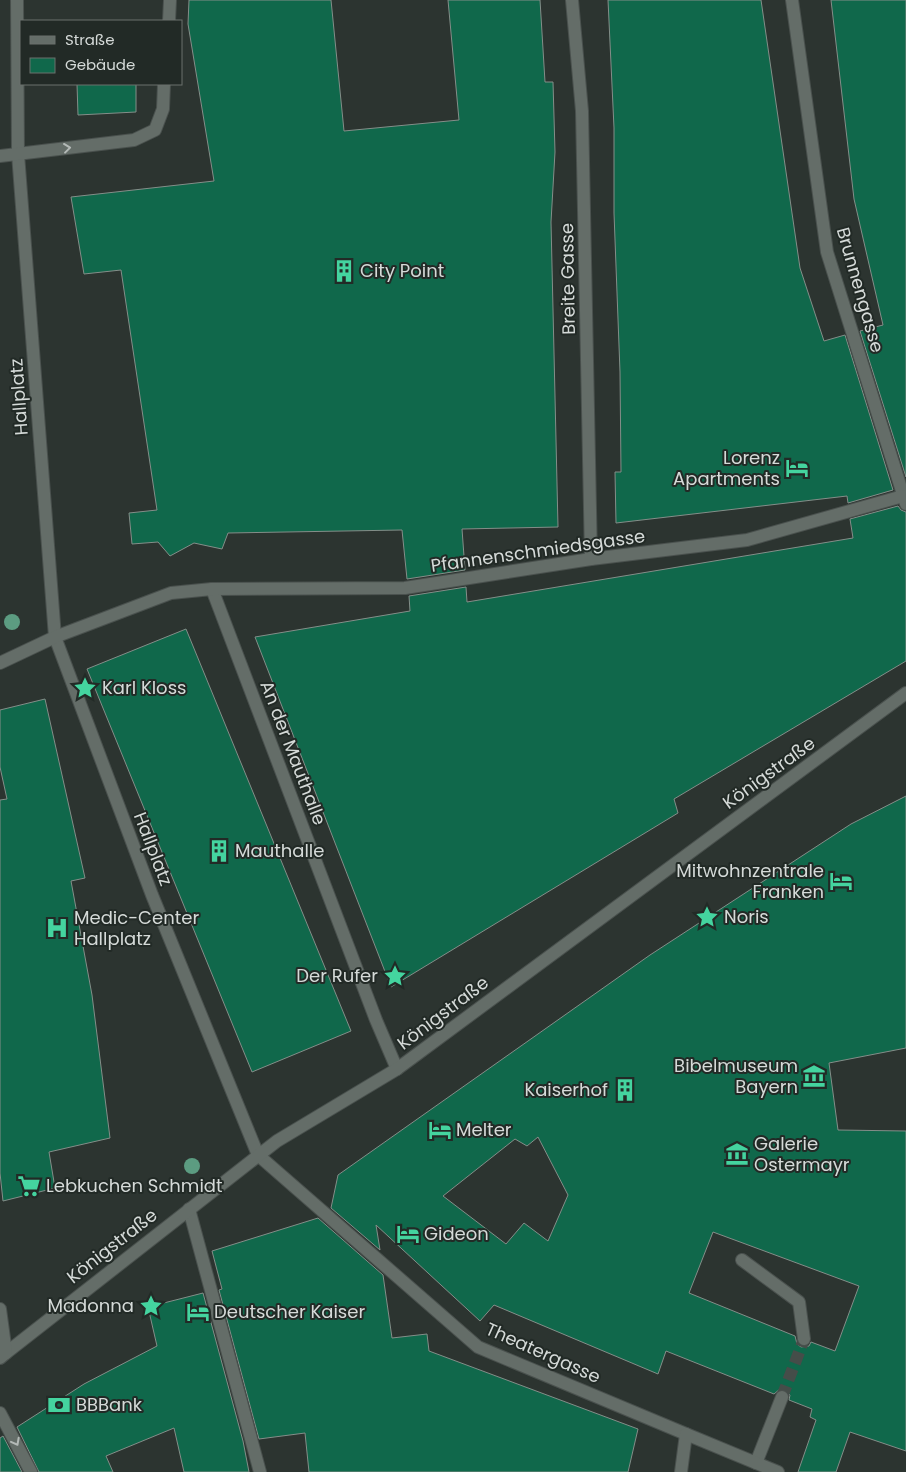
<svg xmlns="http://www.w3.org/2000/svg" width="906" height="1472" font-family="Poppins,sans-serif">
  <style>
    .building { fill: #10684b; stroke: #848e89; fill-rule: evenodd }
    .lines { fill: none; stroke-linecap: round; stroke-linejoin: round }
    .pedestrian-tunnel { stroke: #454d49; stroke-width: 12; stroke-dasharray: 12 6; stroke-linecap: butt }
    .pedestrian-casing { stroke: #4a514e; stroke-width: 14 }
    .minor-casing { stroke: #4a514e; stroke-width: 14 }
    .pedestrian { stroke: #646d68; stroke-width: 12 }
    .minor { stroke: #646d68; stroke-width: 12 }
    .tree { fill: #5c9c81 }
    .oneway { stroke: #b3b9b6 }
    .labels { text-anchor: middle; stroke-width: 4; stroke-linejoin: round; paint-order: stroke }
    .poi-label { font-size: 18px; fill: #d5dad8; stroke: #222a26; text-anchor: start }
    .street-label { font-size: 18px; fill: #d5dad8; stroke: #222a26 }
  </style>
  <rect width="100%" height="100%" fill="#2c3430"/>
  <!-- building -->
  <g class="building">
    <path d="M189,0H331L344,131L459,120L448,0H540L545,82H553L555,152L551,222L558,527L462,529L465,570L407,579L402,530L228,533L222,549L194,543L170,556L158,542L132,544L129,513L157,510L121,270L84,274L71,197L214,181L188,24Z"/>
    <path d="M608,0H761L800,268L824,341L845,335L893,490L848,503L847,496L616,523L615,472H621L620,372L614,213V128Z"/>
    <path d="M831,0H906V477L860,331L883,325L854,199Z"/>
    <path d="M77,84H136V112L78,115Z"/>
    <path d="M898,506L901,510L906,512V661L674,799L678,813L391,987L255,637L410,611L409,596L466,587L467,602L853,538L850,519Z"/>
    <path d="M186,629L351,1031L252,1072L87,669Z"/>
    <path d="M45,699L85,878L71,881L92,995L110,1138L49,1152L55,1188L3,1201L0,1173V800L7,799L0,767V710Z"/>
    <path d="M906,796V1048L829,1063L838,1130L906,1131V1451L850,1432L836,1472H798L816,1420L810,1417L812,1409L789,1400L790,1395L785,1390L780,1389L774,1394L666,1351L658,1374L494,1305L480,1321L376,1225L380,1250L331,1208L338,1175L650,955L851,824ZM538,1137L568,1195L548,1241L524,1223L506,1244L443,1196L515,1139L527,1146ZM713,1232L859,1286L835,1351L811,1342L809,1346L801,1347L797,1344L795,1336L689,1293Z"/>
    <path d="M318,1218L383,1275L392,1338L427,1334L429,1351L638,1429L628,1472H309L305,1433L259,1439L219,1290L222,1289L212,1251Z"/>
    <path d="M203,1293L243,1441L249,1472H184L174,1428L106,1456L113,1472H39L17,1427L84,1384L157,1346L148,1307Z"/>
    <path d="M3,1436L22,1472H0V1438Z"/>
  </g>
  <g class="lines">
    <!-- pedestrian-tunnel -->
    <path class="pedestrian-tunnel" d="M782,1397L804,1339"/>
    <defs>
      <g id="pedestrian">
        <path d="M572,0L582,111L591,559"/>
        <path d="M792,0L827,252L906,504"/>
        <path d="M18,154L55,637L152,895L258,1155L478,1347L686,1434"/>
        <path d="M212,589L376,1020L397,1069"/>
        <path d="M0,663L55,637L171,593L212,589L405,588L591,559L747,540L903,496"/>
        <path d="M189,1209L260,1472"/>
        <path d="M742,1260L799,1302L804,1339"/>
        <path d="M6,1353L277,1141L397,1069L906,693"/>
        <path d="M756,1463L782,1397"/>
      </g>
      <g id="minor">
        <path d="M17,0L18,154"/>
        <path d="M169,21L170,0"/>
        <path d="M0,156L134,140L155,130L163,109L164,84"/>
        <path d="M0,1309L6,1353L0,1358"/>
        <path d="M0,1413L31,1472"/>
        <path d="M681,1472L686,1434L778,1472"/>
      </g>
    </defs>
    <!-- pedestrian casing -->
    <use href="#pedestrian" class="pedestrian-casing"/>
    <!-- minor casing -->
    <use href="#minor" class="minor-casing"/>
    <!-- pedestrian -->
    <use href="#pedestrian" class="pedestrian"/>
    <!-- minor -->
    <use href="#minor" class="minor"/>
  </g>
  <!-- trees -->
  <g class="tree">
    <circle cx="12" cy="622" r="8"/>
    <circle cx="192" cy="1166" r="8"/>
  </g>
  <!-- one-way arrows -->
  <defs><path id="oneway-chevron" d="M-2-3.5L2.5 0L-2 3.5" fill="none" stroke-width="1.6" stroke-linecap="round" stroke-linejoin="round" transform="scale(1.25)"/></defs>
  <g class="oneway">
    <use href="#oneway-chevron" transform="translate(67 148) rotate(-7)"/>
    <use href="#oneway-chevron" transform="translate(16 1442) rotate(62)"/>
  </g>
  <!-- icons -->
  <defs>
    <symbol id="building-bare" viewBox="-9 -9 18 18"><path d="M-4-6H4V6H1V3H-1V6H-4ZM-2.5-4.3h1.7v1.8h-1.7ZM.8-4.3h1.7v1.8H.8ZM-2.5-1h1.7V.8h-1.7ZM.8-1h1.7V.8H.8Z" fill="#44d49f" stroke="#222a26" stroke-width="2.5" paint-order="stroke"/></symbol>
    <symbol id="hotel-bare" viewBox="-9 -9 18 18"><path d="M-6-4.5h1.5V1H6V5H4.5V3h-9V5H-6ZM-4 0a1.8 1.8 0 1 1 3.6 0ZM.5 0V-2.5h3Q6-2.5 6 0Z" fill="#44d49f" stroke="#222a26" stroke-width="2.5" paint-order="stroke"/></symbol>
    <symbol id="sight-bare" viewBox="-9 -9 18 18"><path d="M0-6L1.8-2.2L6-1.7L2.9 1.2L3.7 5.4L0 3.3L-3.7 5.4L-2.9 1.2L-6-1.7L-1.8-2.2Z" fill="#44d49f" stroke="#222a26" stroke-width="2.5" paint-order="stroke"/></symbol>
    <symbol id="hospital-bare" viewBox="-9 -9 18 18"><path d="M-5-5h3v3.5h4V-5h3V5h-3V1.5h-4V5h-3Z" fill="#44d49f" stroke="#222a26" stroke-width="2.5" paint-order="stroke"/></symbol>
    <symbol id="museum-bare" viewBox="-9 -9 18 18"><path d="M0-6L6-3V-2H-6V-3ZM-5-1h2V3h-2ZM-1-1h2V3h-2ZM3-1h2V3H3ZM-6 4H6V6H-6Z" fill="#44d49f" stroke="#222a26" stroke-width="2.5" paint-order="stroke"/></symbol>
    <symbol id="supermarket-bare" viewBox="-9 -9 18 18"><path d="M-6-5.5h2.5l.6 2H6L4.5 2H-2.5L-4.4-4H-6ZM-1.5 3.2a1.3 1.3 0 1 0 .1 0ZM3 3.2a1.3 1.3 0 1 0 .1 0Z" fill="#44d49f" stroke="#222a26" stroke-width="2.5" paint-order="stroke"/></symbol>
    <symbol id="bank-bare" viewBox="-9 -9 18 18"><path d="M-6-4H6V4H-6ZM0-2.3a2.3 2.3 0 1 0 0 4.6a2.3 2.3 0 1 0 0-4.6Z" fill="#44d49f" stroke="#222a26" stroke-width="2.5" paint-order="stroke"/></symbol>
  </defs>
  <g fill-rule="evenodd">
    <use href="#building-bare" x="328" y="255" width="32" height="32"/>
    <use href="#hotel-bare" x="781" y="452" width="32" height="32"/>
    <use href="#sight-bare" x="69" y="672" width="32" height="32"/>
    <use href="#building-bare" x="203" y="835" width="32" height="32"/>
    <use href="#hotel-bare" x="825" y="865" width="32" height="32"/>
    <use href="#sight-bare" x="691" y="901" width="32" height="32"/>
    <use href="#hospital-bare" x="41" y="912" width="32" height="32"/>
    <use href="#sight-bare" x="379" y="960" width="32" height="32"/>
    <use href="#museum-bare" x="798" y="1060" width="32" height="32"/>
    <use href="#building-bare" x="609" y="1074" width="32" height="32"/>
    <use href="#hotel-bare" x="424" y="1114" width="32" height="32"/>
    <use href="#museum-bare" x="721" y="1138" width="32" height="32"/>
    <use href="#supermarket-bare" x="13" y="1170" width="32" height="32"/>
    <use href="#hotel-bare" x="392" y="1218" width="32" height="32"/>
    <use href="#sight-bare" x="135" y="1290" width="32" height="32"/>
    <use href="#hotel-bare" x="182" y="1296" width="32" height="32"/>
    <use href="#bank-bare" x="43" y="1389" width="32" height="32"/>
  </g>
  <g class="labels">
    <!-- poi labels -->
    <g class="poi-label">
      <text x="360" y="277">City Point</text>
      <text x="780" y="464" text-anchor="end">Lorenz<tspan x="780" dy="21">Apartments</tspan></text>
      <text x="102" y="694">Karl Kloss</text>
      <text x="235" y="857">Mauthalle</text>
      <text x="824" y="877" text-anchor="end">Mitwohnzentrale<tspan x="824" dy="21">Franken</tspan></text>
      <text x="724" y="923">Noris</text>
      <text x="74" y="924">Medic-Center<tspan x="74" dy="21">Hallplatz</tspan></text>
      <text x="378" y="982" text-anchor="end">Der Rufer</text>
      <text x="798" y="1072" text-anchor="end">Bibelmuseum<tspan x="798" dy="21">Bayern</tspan></text>
      <text x="608" y="1096" text-anchor="end">Kaiserhof</text>
      <text x="456" y="1136">Melter</text>
      <text x="754" y="1150">Galerie<tspan x="754" dy="21">Ostermayr</tspan></text>
      <text x="46" y="1192">Lebkuchen Schmidt</text>
      <text x="424" y="1240">Gideon</text>
      <text x="134" y="1312" text-anchor="end">Madonna</text>
      <text x="214" y="1318">Deutscher Kaiser</text>
      <text x="76" y="1411">BBBank</text>
    </g>
    <!-- street labels -->
    <g class="street-label">
      <text transform="translate(568 279) rotate(-91)" y="6">Breite Gasse</text>
      <text transform="translate(860 290) rotate(74)" y="6">Brunnengasse</text>
      <text transform="translate(19 397) rotate(-94)" y="6">Hallplatz</text>
      <text transform="translate(538 551) rotate(-8)" y="6">Pfannenschmiedsgasse</text>
      <text transform="translate(293 753) rotate(69)" y="6">An der Mauthalle</text>
      <text transform="translate(769 773) rotate(-36)" y="6">Königstraße</text>
      <text transform="translate(153 849) rotate(69)" y="6">Hallplatz</text>
      <text transform="translate(443 1013) rotate(-37)" y="6">Königstraße</text>
      <text transform="translate(112 1246) rotate(-38)" y="6">Königstraße</text>
      <text transform="translate(543 1353) rotate(24)" y="6">Theatergasse</text>
    </g>
  </g>
  <!-- legend -->
  <rect x="20" y="20" width="162" height="65" fill="#222a26" stroke="#6a706d"/>
  <rect x="30" y="36" width="25" height="8" fill="#646d68" stroke="#6a706d"/>
  <text x="65" y="45" font-size="15" fill="#d5dad8">Straße</text>
  <rect x="30" y="58" width="25" height="15" fill="#10684b" stroke="#6a706d"/>
  <text x="65" y="70" font-size="15" fill="#d5dad8">Gebäude</text>
</svg>
